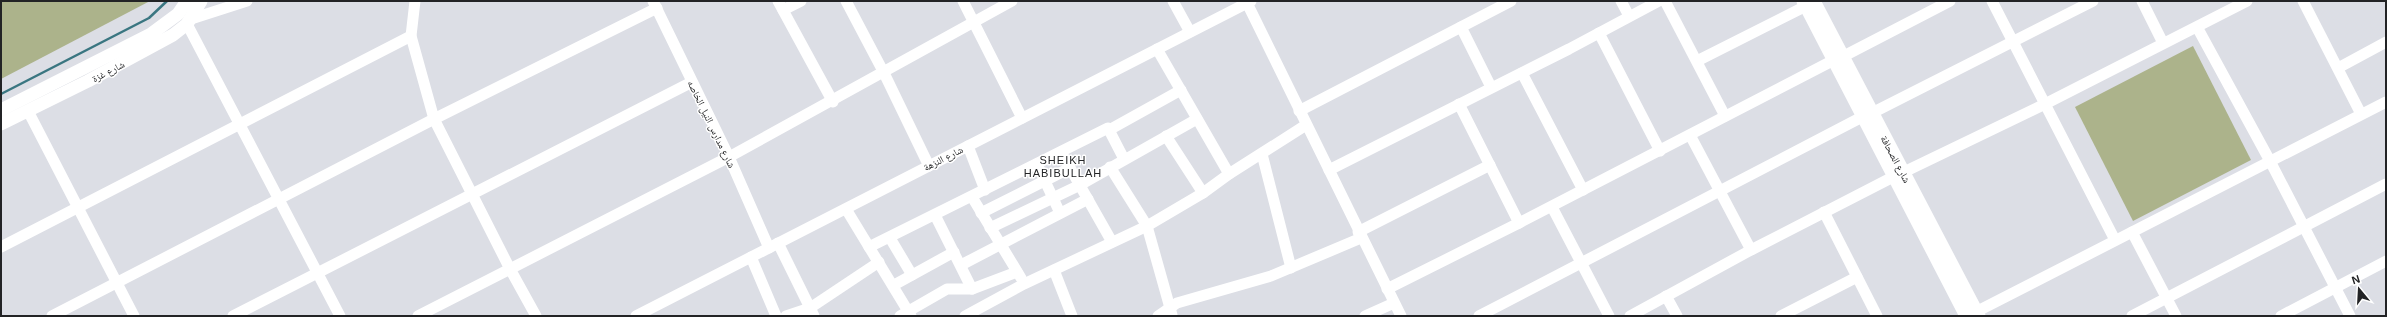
<svg xmlns="http://www.w3.org/2000/svg" width="2387" height="317" font-family="Arial,'Noto Naskh Arabic',sans-serif">
  <style>
    .green { fill: #acb38b }
    .lines { fill: none; stroke-linecap: round; stroke-linejoin: round }
    .stream { stroke: #3a7681; stroke-width: 2.5 }
    .minor { stroke: #fff; stroke-width: 11 }
    .major { stroke: #fff; stroke-width: 13 }
    .labels { text-anchor: middle; stroke-width: 3; stroke-linejoin: round; paint-order: stroke }
    .street-label { font-size: 10px; fill: #222325; stroke: #fff }
    .neighbourhood-label { font-size: 11px; letter-spacing: 1px; fill: #222325; stroke: #fff }
  </style>
  <rect width="100%" height="100%" fill="#dcdee5"/>
  <!-- green -->
  <g class="green">
    <path d="M1,1H150L1,79Z"/>
    <path d="M2193,46L2251,160L2133,221L2075,107Z"/>
  </g>
  <g class="lines">
    <!-- stream -->
    <path class="stream" d="M1,94L149,18L167,1"/>
    <!-- minor -->
    <g class="minor">
      <path d="M415,1L411,36L434,119L510,269L536,316"/>
      <path d="M653,1L729,157L769,248"/>
      <path d="M778,1L833,102"/>
      <path d="M846,1L884,73L929,166"/>
      <path d="M963,1L1022,118"/>
      <path d="M1173,1L1190,32"/>
      <path d="M1621,1L1629,16"/>
      <path d="M1665,1L1725,116"/>
      <path d="M1992,1L2115,240"/>
      <path d="M2142,1L2163,43"/>
      <path d="M2303,1L2361,114"/>
      <path d="M1247,3L1401,316"/>
      <path d="M783,10L801,1"/>
      <path d="M191,19L247,1"/>
      <path d="M187,24L340,316"/>
      <path d="M1461,27L1491,87"/>
      <path d="M2197,27L2270,161L2350,316"/>
      <path d="M1599,33L1660,151"/>
      <path d="M1157,49L1229,174"/>
      <path d="M1842,57L1950,1"/>
      <path d="M1697,61L1806,6"/>
      <path d="M2338,68L2386,42"/>
      <path d="M1522,73L1583,190"/>
      <path d="M1459,104L1519,223"/>
      <path d="M28,111L134,316"/>
      <path d="M1299,111L1511,1"/>
      <path d="M1872,113L2093,1"/>
      <path d="M1109,130L1181,90"/>
      <path d="M1690,135L1751,250"/>
      <path d="M1166,136L1203,193"/>
      <path d="M968,146L985,190"/>
      <path d="M1061,152L1112,242"/>
      <path d="M1262,154L1291,268"/>
      <path d="M1037,164L1060,213"/>
      <path d="M1110,167L1147,226L1172,315"/>
      <path d="M1329,170L1569,49L1659,1"/>
      <path d="M1904,172L2045,104L2247,1"/>
      <path d="M972,197L1021,278"/>
      <path d="M1552,207L1609,316"/>
      <path d="M846,209L911,316"/>
      <path d="M1824,212L1877,316"/>
      <path d="M981,213L1070,168"/>
      <path d="M935,215L972,289"/>
      <path d="M990,228L1080,185L1197,119"/>
      <path d="M1358,232L1490,165"/>
      <path d="M2132,232L2176,316"/>
      <path d="M890,238L912,275"/>
      <path d="M778,243L814,316"/>
      <path d="M1,247L411,36"/>
      <path d="M869,247L1108,128L1124,159"/>
      <path d="M751,257L776,316"/>
      <path d="M961,265L1088,199"/>
      <path d="M1054,270L1072,316"/>
      <path d="M894,285L954,252"/>
      <path d="M1387,289L1519,223L1834,60"/>
      <path d="M1666,296L1677,316"/>
      <path d="M1970,315L2386,102"/>
      <path d="M52,316L434,119L657,8"/>
      <path d="M233,316L692,82"/>
      <path d="M418,316L729,157L1012,1"/>
      <path d="M636,316L1251,1"/>
      <path d="M786,316L810,308L879,262"/>
      <path d="M900,316L947,289H972L1017,272"/>
      <path d="M965,316L1024,284L1147,226L1203,193L1229,174L1306,125"/>
      <path d="M1158,316L1177,303L1271,276L1361,238"/>
      <path d="M1365,316L1394,303"/>
      <path d="M1479,316L1862,117"/>
      <path d="M1630,316L1751,250L1893,177"/>
      <path d="M1781,316L1857,277"/>
      <path d="M2132,316L2386,184"/>
      <path d="M2281,316L2386,261"/>
    </g>
    <!-- major -->
    <g class="major">
      <path d="M1803,1L1966,316"/>
      <path d="M1814,1L1979,316"/>
      <path d="M1,110L151,34L178,14L187,1"/>
      <path d="M1,124L88,81L173,35L187,24L201,1"/>
    </g>
  </g>
  <g class="labels">
    <!-- street labels -->
    <g class="street-label">
      <text transform="translate(108 71) rotate(-27)" y="4">شارع غزة</text>
      <text transform="translate(712 124) rotate(64)" y="4">شارع مدارس النيل الخاصه</text>
      <text transform="translate(943 158) rotate(-27)" y="4">شارع النزهة</text>
      <text transform="translate(1896 159) rotate(62)" y="4">شارع الصحافة</text>
    </g>
    <!-- neighbourhood labels -->
    <g class="neighbourhood-label">
      <text x="1063" y="164">SHEIKH<tspan x="1063" dy="13">HABIBULLAH</tspan></text>
    </g>
  </g>
  <!-- border -->
  <rect width="2387" height="317" fill="none" stroke="#222325" stroke-width="4"/>
  <!-- north arrow -->
  <g transform="translate(2359 289) rotate(342)" stroke="#ffffff" stroke-width="3" paint-order="stroke">
  <path d="M0-3L7 15L0 10L-7 15Z" fill="#222325"/>
  <text y="-6" font-size="11" font-weight="bold" text-anchor="middle" fill="#222325">N</text>
  </g>
</svg>
